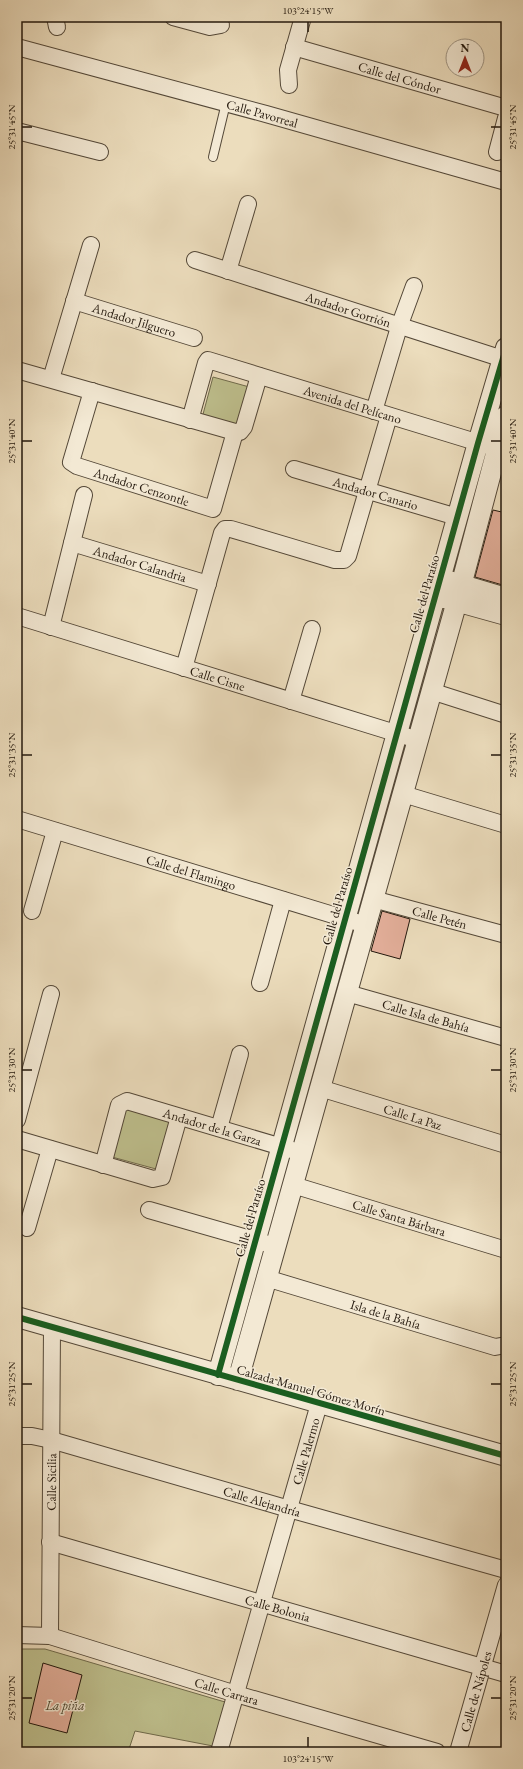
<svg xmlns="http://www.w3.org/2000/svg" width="523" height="1769" viewBox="0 0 523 1769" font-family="'EB Garamond',serif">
<rect width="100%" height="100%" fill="#ecddbd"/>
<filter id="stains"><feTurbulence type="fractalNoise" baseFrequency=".005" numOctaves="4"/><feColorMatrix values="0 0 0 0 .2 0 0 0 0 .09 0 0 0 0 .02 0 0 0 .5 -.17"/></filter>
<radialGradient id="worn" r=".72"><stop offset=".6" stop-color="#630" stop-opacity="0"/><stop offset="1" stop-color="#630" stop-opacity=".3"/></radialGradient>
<path fill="#bebf8d" stroke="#706b4c" d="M 213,377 L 253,388 L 242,429 L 202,418 Z
M 128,1100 L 172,1113 L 156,1169 L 112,1157 Z
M 17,1649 L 45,1649 L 225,1702 L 213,1746 L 135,1731 L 128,1752 L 17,1752 Z"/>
<path fill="#e1ad98" stroke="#22170c" d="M 493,510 L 506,513 L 506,586 L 475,577 Z
M 382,911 L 410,919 L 400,959 L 371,951 Z
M 43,1663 L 82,1675 L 67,1733 L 29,1723 Z"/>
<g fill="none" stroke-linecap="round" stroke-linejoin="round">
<g stroke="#544838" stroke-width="10">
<path id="service" d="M 213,157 L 226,103"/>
</g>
<g stroke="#544838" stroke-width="18">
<g id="minor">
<path d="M 55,17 L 57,27"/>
<path d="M 173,17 L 210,27 L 221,25"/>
<path id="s1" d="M 17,47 L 266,114 L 506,182"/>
<path id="s2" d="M 294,47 L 506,108"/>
<path d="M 289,85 L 288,70 L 303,17"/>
<path d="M 17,131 L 100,152"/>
<path d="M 497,152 L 506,118"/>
<path id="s3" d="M 195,260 L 503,359"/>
<path d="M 228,271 L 248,204"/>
<path id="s4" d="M 74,301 L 194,338"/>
<path d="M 17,370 L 235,432 L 240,432 L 244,427 L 259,376"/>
<path d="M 51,379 L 91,245"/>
<path id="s5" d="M 92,391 L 71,462 L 77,466 L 213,509 L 235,432"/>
<path d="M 374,411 L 399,327 L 414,286"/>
<path id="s6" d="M 190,420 L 206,363 L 208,360 L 489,446"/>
<path id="s7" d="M 294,469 L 457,517"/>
<path id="s8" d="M 72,543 L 208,584"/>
<path id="s9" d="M 17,616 L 418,740"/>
<path d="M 51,627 L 84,495"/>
<path d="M 184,668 L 222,533 L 225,529 L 231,529 L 335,560 L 344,560 L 348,556 L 389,416"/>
<path d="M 431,691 L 506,715"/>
<path d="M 291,701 L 312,629"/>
<path d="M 403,794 L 506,825"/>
<path id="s10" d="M 17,819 L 366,925"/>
<path id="s11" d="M 373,899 L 506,935"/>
<path d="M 32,911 L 55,831"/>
<path d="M 260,983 L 283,900"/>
<path id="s12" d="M 347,993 L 506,1038"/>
<path id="s13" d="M 320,1088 L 506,1145"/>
<path d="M 17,1120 L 51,994"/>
<path d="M 219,1128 L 240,1054"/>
<path d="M 17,1139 L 153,1179 L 162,1177 L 179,1117"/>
<path id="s14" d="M 103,1165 L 119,1105 L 127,1101 L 302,1153"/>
<path id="s15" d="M 293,1185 L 506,1250"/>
<path d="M 149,1210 L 275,1246"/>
<path d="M 27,1228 L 50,1149"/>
<path id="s16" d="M 266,1278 L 495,1347 L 506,1345"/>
<path id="s17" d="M 17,1436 L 32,1436 L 51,1440 L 289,1509 L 506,1570"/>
<path id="s18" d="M 50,1542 L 506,1674"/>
<path id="s19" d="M 17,1635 L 50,1636 L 236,1694 L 437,1752"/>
<path id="s20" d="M 50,1636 L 52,1327"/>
<path id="s21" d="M 219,1752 L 319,1404"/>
<path id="s22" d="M 458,1752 L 506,1585"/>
</g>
</g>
<g stroke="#544838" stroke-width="22">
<path id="tertiary" d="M 449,581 L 506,598
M 445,598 L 506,615
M 17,1317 L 506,1456
M 218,1375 L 478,443 L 506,348
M 238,1380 L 457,601 L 506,416"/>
</g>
<use href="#service" stroke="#f3e9d4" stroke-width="8"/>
<use href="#minor" stroke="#f3e9d4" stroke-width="16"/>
<use href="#tertiary" stroke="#f3e9d4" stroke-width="20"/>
<g stroke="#f3e9d4" stroke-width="8">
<path id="cycleway" d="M 17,1317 L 506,1456
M 218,1375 L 478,443 L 506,348"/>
</g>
<use href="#cycleway" stroke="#1b5e20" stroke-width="6"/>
</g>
<path fill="none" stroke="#22170c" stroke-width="1.5" d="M 308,22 L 308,32M 22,127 L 32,127M 491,127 L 501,127M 22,441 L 32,441M 491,441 L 501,441M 22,755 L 32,755M 491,755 L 501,755M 22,1070 L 32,1070M 491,1070 L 501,1070M 22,1384 L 32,1384M 491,1384 L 501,1384M 22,1698 L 32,1698M 491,1698 L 501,1698M 308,1737 L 308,1747"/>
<g text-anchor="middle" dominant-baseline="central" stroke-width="3" stroke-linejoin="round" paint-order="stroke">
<g font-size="13" fill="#22170c" stroke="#f3e9d4">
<text stroke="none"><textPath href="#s2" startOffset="110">Calle del Cóndor</textPath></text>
<text stroke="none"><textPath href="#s1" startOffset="254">Calle Pavorreal</textPath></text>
<text stroke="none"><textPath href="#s3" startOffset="161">Andador Gorrión</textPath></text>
<text stroke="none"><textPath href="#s4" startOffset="63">Andador Jilguero</textPath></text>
<text stroke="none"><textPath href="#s6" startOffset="214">Avenida del Pelícano</textPath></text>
<text stroke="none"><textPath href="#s5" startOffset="149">Andador Cenzontle</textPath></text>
<text stroke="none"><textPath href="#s7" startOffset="85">Andador Canario</textPath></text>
<text stroke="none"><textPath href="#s8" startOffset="71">Andador Calandria</textPath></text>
<text transform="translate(424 594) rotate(-74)">Calle del Paraíso</text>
<text stroke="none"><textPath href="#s9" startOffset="210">Calle Cisne</textPath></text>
<text stroke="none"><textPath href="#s10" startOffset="182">Calle del Flamingo</textPath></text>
<text transform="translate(337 906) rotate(-74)">Calle del Paraíso</text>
<text stroke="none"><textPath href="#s11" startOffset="69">Calle Petén</textPath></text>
<text stroke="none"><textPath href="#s12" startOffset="82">Calle Isla de Bahía</textPath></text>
<text stroke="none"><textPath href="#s13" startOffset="97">Calle La Paz</textPath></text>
<text stroke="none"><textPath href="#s14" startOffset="160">Andador de la Garza</textPath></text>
<text stroke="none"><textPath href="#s15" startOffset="111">Calle Santa Bárbara</textPath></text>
<text transform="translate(250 1218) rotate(-74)">Calle del Paraíso</text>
<text stroke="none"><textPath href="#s16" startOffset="125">Isla de la Bahía</textPath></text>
<text transform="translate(311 1390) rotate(16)">Calzada Manuel Gómez Morín</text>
<text stroke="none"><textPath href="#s21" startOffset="313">Calle Palermo</textPath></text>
<text stroke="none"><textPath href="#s20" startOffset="154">Calle Sicilia</textPath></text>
<text stroke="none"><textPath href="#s17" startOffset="254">Calle Alejandría</textPath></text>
<text stroke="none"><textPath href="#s18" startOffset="237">Calle Bolonia</textPath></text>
<text stroke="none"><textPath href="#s19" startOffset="218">Calle Carrara</textPath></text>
<text stroke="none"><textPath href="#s22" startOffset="63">Calle de Nápoles</textPath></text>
</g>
<g font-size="13" font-style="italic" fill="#514933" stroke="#f3e9d4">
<text x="65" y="1705">La piña</text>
</g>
</g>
<rect width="523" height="1769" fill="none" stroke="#ecddbd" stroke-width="44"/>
<g transform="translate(465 58)"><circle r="19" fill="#f3e9d4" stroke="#9f9584"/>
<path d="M0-3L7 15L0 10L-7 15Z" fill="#8f2418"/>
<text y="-6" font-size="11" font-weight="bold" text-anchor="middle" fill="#22170c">N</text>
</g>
<rect x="22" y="22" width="479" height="1725" fill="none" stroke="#22170c" stroke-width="1.5"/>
<g font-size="10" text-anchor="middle" fill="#22170c">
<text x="308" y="14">103°24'15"W</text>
<text transform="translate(11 127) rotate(-90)" y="4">25°31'45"N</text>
<text transform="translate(512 127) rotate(-90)" y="4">25°31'45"N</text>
<text transform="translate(11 441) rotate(-90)" y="4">25°31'40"N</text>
<text transform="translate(512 441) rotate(-90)" y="4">25°31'40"N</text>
<text transform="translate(11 755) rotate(-90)" y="4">25°31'35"N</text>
<text transform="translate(512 755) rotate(-90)" y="4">25°31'35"N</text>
<text transform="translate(11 1070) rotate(-90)" y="4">25°31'30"N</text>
<text transform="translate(512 1070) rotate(-90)" y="4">25°31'30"N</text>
<text transform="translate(11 1384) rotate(-90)" y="4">25°31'25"N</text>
<text transform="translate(512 1384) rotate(-90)" y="4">25°31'25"N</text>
<text transform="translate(11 1698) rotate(-90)" y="4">25°31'20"N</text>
<text transform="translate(512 1698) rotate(-90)" y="4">25°31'20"N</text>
<text x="308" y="1762">103°24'15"W</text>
</g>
<rect width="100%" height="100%" filter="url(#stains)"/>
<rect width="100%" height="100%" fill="url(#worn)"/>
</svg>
